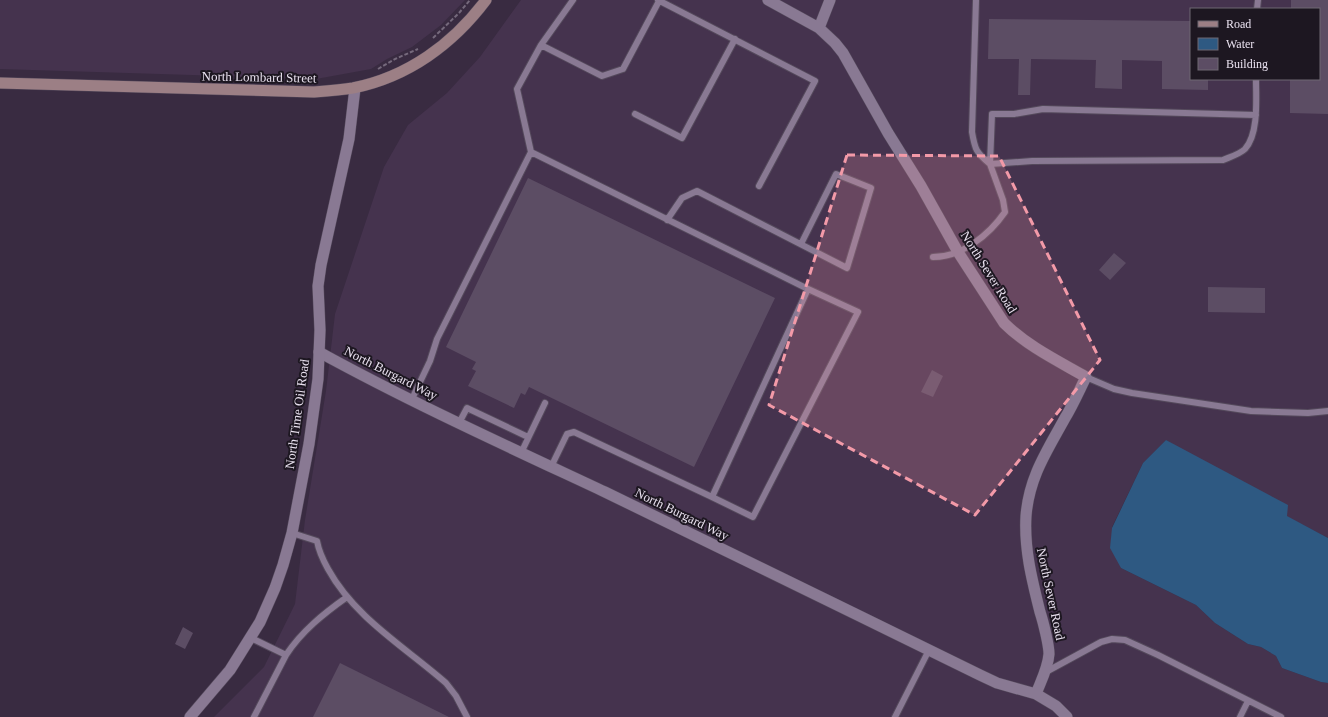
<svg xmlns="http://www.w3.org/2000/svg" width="1328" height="717" viewBox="0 0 1328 717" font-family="'Times New Roman',serif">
<rect width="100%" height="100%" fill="#392b41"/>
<path fill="#45334e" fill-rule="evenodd" d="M 0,0 L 465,0 L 441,25 L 412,47 L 387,59 L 371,69 L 316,79 L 0,69 Z
M 521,0 L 1328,0 L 1328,538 L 1286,516 L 1166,440 L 1143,463 L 1112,527 L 1121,568 L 1196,605 L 1215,623 L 1248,644 L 1261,647 L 1276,656 L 1282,668 L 1321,682 L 1328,683 L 1328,717 L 214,717 L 264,667 L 295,604 L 305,520 L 326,391 L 335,314 L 384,167 L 408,125 L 447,93 L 480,57 ZM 1191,9 L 1319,9 L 1319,79 L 1191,79 Z"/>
<path fill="#2e5982" d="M 1166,440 L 1288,505 L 1287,516 L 1328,538 L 1328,683 L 1321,682 L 1282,668 L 1276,656 L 1261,647 L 1248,644 L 1215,623 L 1196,605 L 1121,568 L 1110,548 L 1112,528 L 1143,463 Z"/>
<path fill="#5c4d64" d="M 1291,0 L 1328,0 L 1328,114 L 1290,113 L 1290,79 L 1319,79 L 1319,9 L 1291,9 Z
M 989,19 L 1191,21 L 1191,79 L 1208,79 L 1208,90 L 1162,89 L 1162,61 L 1122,60 L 1122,89 L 1095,88 L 1096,60 L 1031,59 L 1030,95 L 1018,95 L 1019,59 L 988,59 Z
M 528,178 L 775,298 L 694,467 L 529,387 L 525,395 L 521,393 L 514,408 L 468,386 L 476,371 L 472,369 L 476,362 L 446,347 Z
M 1114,253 L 1126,263 L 1110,280 L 1099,270 Z
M 1208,287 L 1265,288 L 1265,313 L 1208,312 Z
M 932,370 L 943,376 L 933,397 L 921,392 Z
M 183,627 L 193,633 L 185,649 L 175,644 Z
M 340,663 L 449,717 L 313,717 Z"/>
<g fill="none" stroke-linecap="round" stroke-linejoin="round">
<g stroke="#54495b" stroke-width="8">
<path id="service" d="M 658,0 L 815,81 L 759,186
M 976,0 L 972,132 C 975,150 976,152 990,164 L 1032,161 L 1223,160 C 1230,157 1240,154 1245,149 C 1259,134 1256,98 1256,79
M 1257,9 L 1258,0
M 541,45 L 602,76 L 623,69 L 659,1
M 635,114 L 682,138 L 735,39
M 531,152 L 808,289 L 712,497 L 574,432 L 567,434 L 551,467
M 667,220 L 682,198 L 697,191 L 847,268 L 871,188 L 836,174 L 801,244
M 933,257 C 962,257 989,235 1005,212 L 1003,200 L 990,164 L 992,114 L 1014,114 L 1043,109 L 1256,115
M 1086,377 L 1114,389 L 1132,393 L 1251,411 L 1308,413 L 1328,411
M 411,401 L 430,361 L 437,339 L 531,152 L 517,89 L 541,45 L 573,0
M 459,423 L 467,408 L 528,437
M 521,453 L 545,403
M 712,497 L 753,517 L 858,312 L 808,289
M 292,533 L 317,541 C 319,552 323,560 328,569 C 355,618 405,647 446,683 L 456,696 L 467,717
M 251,638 L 286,655
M 1044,673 L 1101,642 L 1112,639 L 1125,640 L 1158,655 L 1281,717
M 254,717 L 286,655 C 302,631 323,614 347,597
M 895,717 L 929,650
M 1240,717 L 1248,701"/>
</g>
<g stroke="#54495b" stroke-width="12">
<path id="minor" d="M 768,0 L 819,28 L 835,43 L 843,53 L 888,133 L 921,186 L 958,252 L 1004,323 C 1027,346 1058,361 1086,377 C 1079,391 1073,405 1065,418 C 1047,451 1029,477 1026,516 C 1024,549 1032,580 1040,612 C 1043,621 1049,645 1049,654 C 1048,668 1041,681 1036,694 L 1056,706 L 1067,717
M 819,28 L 830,0
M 319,352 C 412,403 509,447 605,492 C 730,552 855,614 980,675 L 997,683 L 1036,694"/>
</g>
<g stroke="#54495b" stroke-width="12">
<path id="tertiary" d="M 190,717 L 230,670 L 260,622 L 275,588 L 283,565 L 292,533 L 309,444 L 318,379 L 320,330 L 318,286 L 321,265 L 349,139 L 355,88"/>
</g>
<g stroke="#54495b" stroke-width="12">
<path id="secondary" d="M 0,83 L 314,92 C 327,91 340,90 353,88 C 408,77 453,44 486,0"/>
</g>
<path stroke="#75697c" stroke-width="2" stroke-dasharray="4 2" stroke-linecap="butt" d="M 433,38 L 459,13 L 470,0
M 378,69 L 395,59 L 418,49"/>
<use href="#service" stroke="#897993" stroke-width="6"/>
<use href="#minor" stroke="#897993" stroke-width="11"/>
<use href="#tertiary" stroke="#897993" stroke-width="11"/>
<use href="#secondary" stroke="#9c7f85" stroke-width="11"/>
</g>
<path fill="#f39aa8" fill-opacity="0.2" stroke="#f39aa8" stroke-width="3" stroke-dasharray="8 5" stroke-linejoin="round" d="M 847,155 L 999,156 L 1100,360 L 975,515 L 769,405 Z"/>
<g text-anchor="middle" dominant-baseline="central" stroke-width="4" stroke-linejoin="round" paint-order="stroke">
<g font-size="13" fill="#e9e1ef" stroke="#1d1721">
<text transform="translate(259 77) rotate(1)">North Lombard Street</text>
<text transform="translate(989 272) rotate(58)">North Sever Road</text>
<text transform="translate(391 373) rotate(27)">North Burgard Way</text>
<text transform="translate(297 414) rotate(-82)">North Time Oil Road</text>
<text transform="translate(682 514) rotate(26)">North Burgard Way</text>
<text transform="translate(1051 594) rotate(78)">North Sever Road</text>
</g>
</g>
<rect x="1190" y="8" width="130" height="72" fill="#1d1721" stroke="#6f6873"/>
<rect x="1198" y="21" width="20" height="6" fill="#9c7f85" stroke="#6f6873"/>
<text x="1226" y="28" font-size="12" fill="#e9e1ef">Road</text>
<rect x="1198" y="38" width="20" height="12" fill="#2e5982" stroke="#6f6873"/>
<text x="1226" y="48" font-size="12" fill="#e9e1ef">Water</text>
<rect x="1198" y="58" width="20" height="12" fill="#5c4d64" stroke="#6f6873"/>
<text x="1226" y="68" font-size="12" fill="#e9e1ef">Building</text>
</svg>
